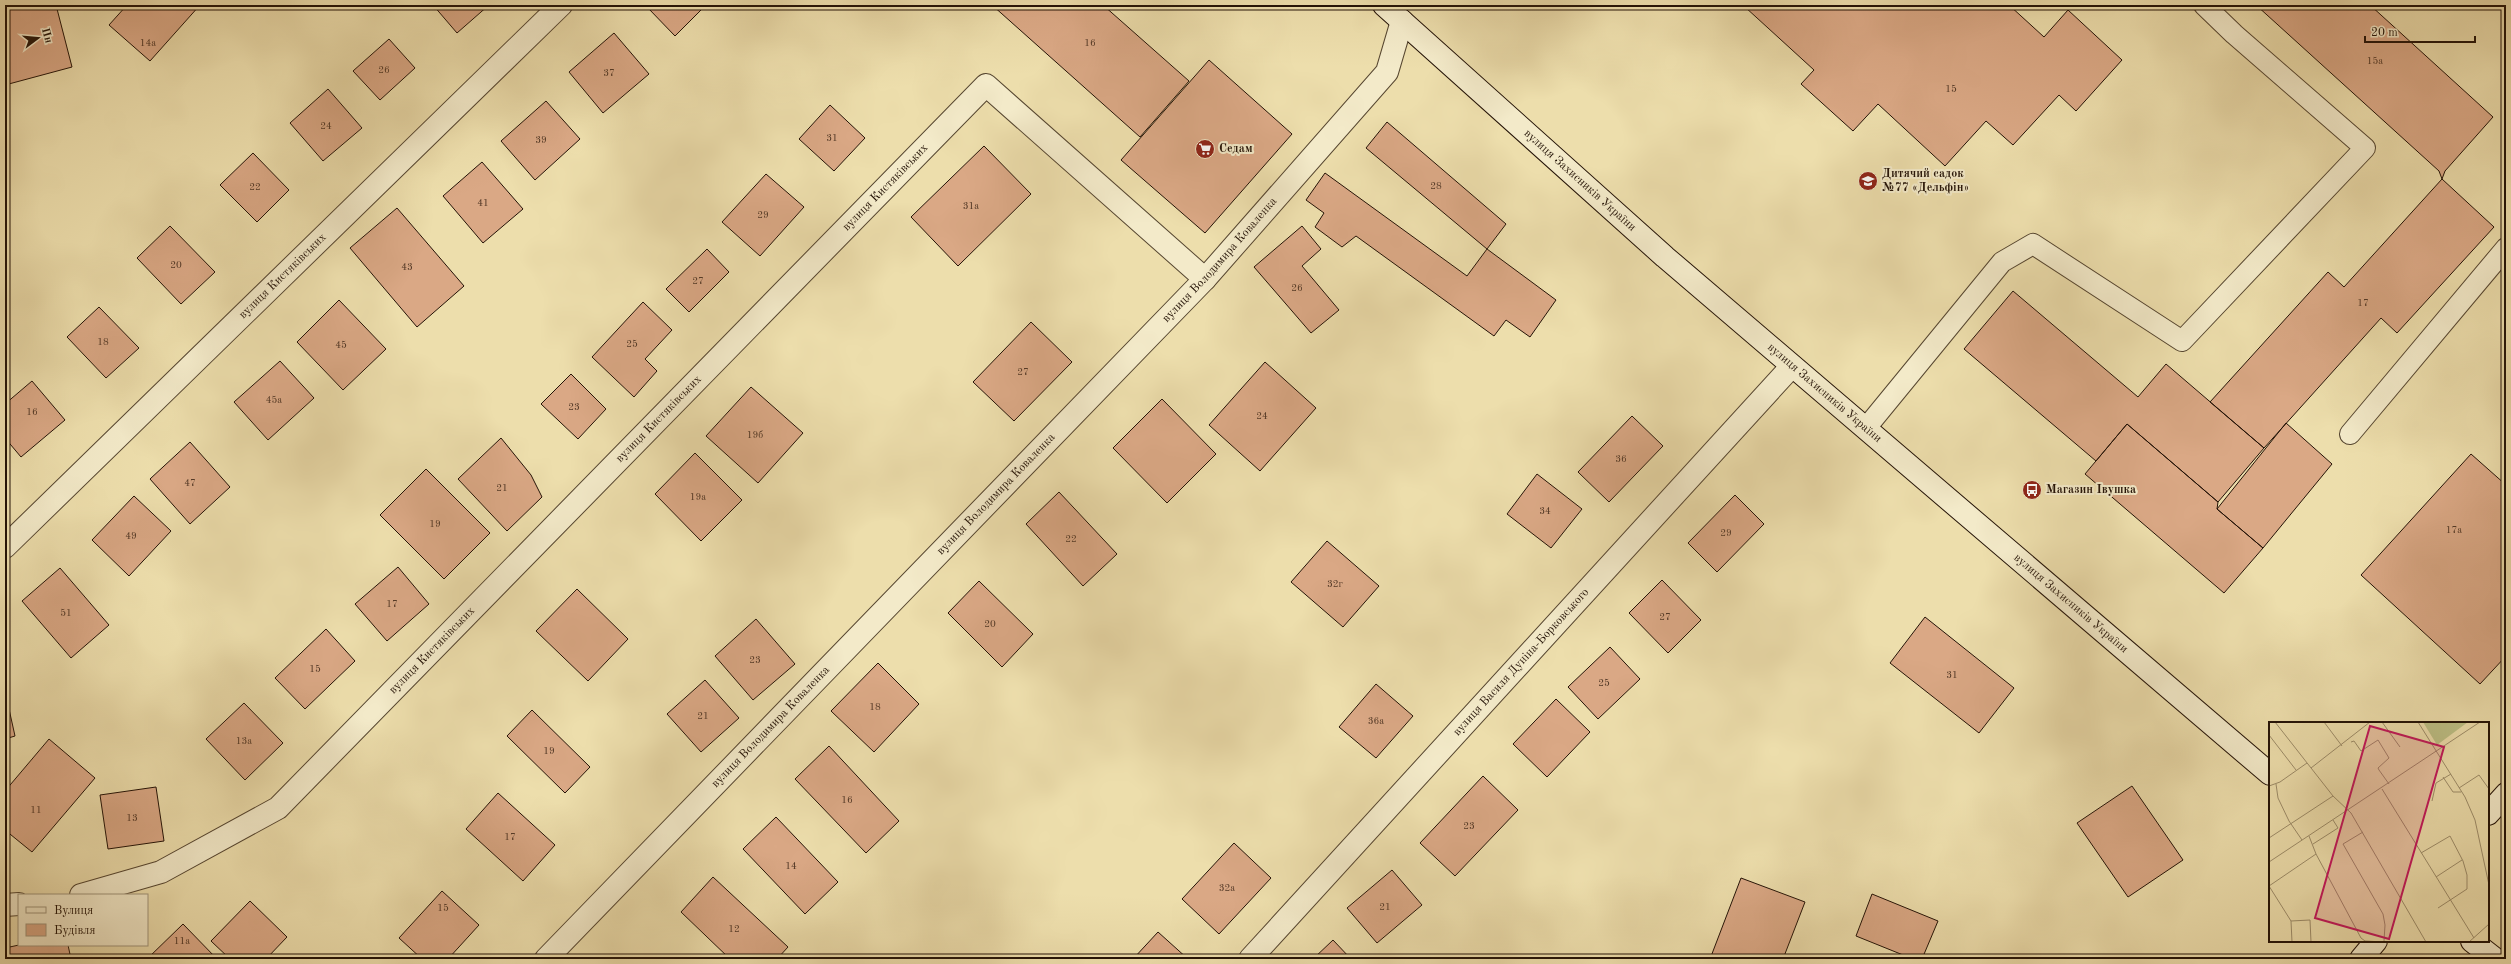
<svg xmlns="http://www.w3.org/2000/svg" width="2511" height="964" viewBox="0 0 2511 964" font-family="'Old Standard TT',serif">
<rect width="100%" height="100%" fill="#eddeac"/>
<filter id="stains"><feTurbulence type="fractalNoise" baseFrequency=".005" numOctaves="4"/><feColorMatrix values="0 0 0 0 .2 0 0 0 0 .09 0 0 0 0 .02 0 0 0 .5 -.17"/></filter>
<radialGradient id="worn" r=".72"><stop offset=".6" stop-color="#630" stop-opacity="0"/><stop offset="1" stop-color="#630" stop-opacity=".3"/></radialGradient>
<path fill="#daa885" stroke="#241307" d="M 5,5 L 56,5 L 72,67 L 5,85 Z
M 127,5 L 200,5 L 150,61 L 109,25 Z
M 433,5 L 489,5 L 457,33 Z
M 651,5 L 706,5 L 675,36 L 648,8 Z
M 992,5 L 1103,5 L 1189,81 L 1140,137 Z
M 1746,5 L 2009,5 L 2044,37 L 2068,10 L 2122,60 L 2076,111 L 2059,95 L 2013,145 L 1986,121 L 1945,166 L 1878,104 L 1853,131 L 1801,84 L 1814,70 L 1745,7 Z
M 2256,5 L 2370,5 L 2493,117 L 2445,171 L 2442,179 L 2439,171 Z
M 614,33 L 649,74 L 603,113 L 569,72 Z
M 389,39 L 415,68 L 380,100 L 353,71 Z
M 1209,60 L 1292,134 L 1205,233 L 1121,160 Z
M 328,89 L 362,128 L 323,161 L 290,123 Z
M 546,101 L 580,139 L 535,180 L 501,141 Z
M 830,105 L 865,138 L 834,171 L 799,139 Z
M 1387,122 L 1506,224 L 1487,249 L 1366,148 Z
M 984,146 L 1031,194 L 958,266 L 911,217 Z
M 253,153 L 289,190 L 257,222 L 220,185 Z
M 482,162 L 523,209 L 483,243 L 443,196 Z
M 1325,173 L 1467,276 L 1487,249 L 1556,300 L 1530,337 L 1506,320 L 1494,336 L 1356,236 L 1342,247 L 1315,227 L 1324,213 L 1306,200 Z
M 766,174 L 804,207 L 760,256 L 722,222 Z
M 2442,179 L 2494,227 L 2397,333 L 2381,318 L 2264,448 L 2210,402 L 2328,272 L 2344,287 Z
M 397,208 L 464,286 L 417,327 L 350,248 Z
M 170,226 L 215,272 L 181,304 L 137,258 Z
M 1302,226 L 1321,249 L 1302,266 L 1339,310 L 1311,333 L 1254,267 Z
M 707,249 L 729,272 L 689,312 L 666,289 Z
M 2013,291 L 2138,397 L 2166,364 L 2264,448 L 2218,502 L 2127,424 L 2096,461 L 1964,349 Z
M 339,300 L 386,349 L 343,390 L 297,342 Z
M 643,302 L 672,330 L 645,359 L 657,371 L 634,397 L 592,357 Z
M 99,307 L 139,348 L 106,378 L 67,337 Z
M 1031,322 L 1072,362 L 1014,421 L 973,382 Z
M 280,361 L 314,398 L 268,440 L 234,402 Z
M 1265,362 L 1316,408 L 1260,471 L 1209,425 Z
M 571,374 L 606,409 L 578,439 L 541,404 Z
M 32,381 L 65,420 L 21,457 L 5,438 L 5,404 Z
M 751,387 L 803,433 L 758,483 L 706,436 Z
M 1162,399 L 1216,454 L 1167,503 L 1113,448 Z
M 1632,416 L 1663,446 L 1609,502 L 1578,472 Z
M 2286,423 L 2332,464 L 2263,548 L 2217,509 Z
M 2127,424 L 2218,502 L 2217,509 L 2263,548 L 2224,593 L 2085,474 Z
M 501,438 L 531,475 L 542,497 L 507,531 L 458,479 Z
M 190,442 L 230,487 L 190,524 L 150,479 Z
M 695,453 L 742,500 L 701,541 L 655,494 Z
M 2471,454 L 2506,485 L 2506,656 L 2480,684 L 2361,575 Z
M 426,469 L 490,533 L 444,579 L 380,515 Z
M 1537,474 L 1582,509 L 1551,548 L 1507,514 Z
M 1059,492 L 1117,554 L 1083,586 L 1026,524 Z
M 1735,495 L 1764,524 L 1717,572 L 1688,543 Z
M 134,496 L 171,531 L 129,576 L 92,540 Z
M 1327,541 L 1379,586 L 1343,627 L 1291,582 Z
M 398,567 L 429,604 L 387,641 L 355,604 Z
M 60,568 L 109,625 L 71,658 L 22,601 Z
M 1662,580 L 1701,620 L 1668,653 L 1629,613 Z
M 979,581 L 1033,634 L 1002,667 L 948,613 Z
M 577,589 L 628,639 L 588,681 L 536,631 Z
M 1925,617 L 2014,688 L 1979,733 L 1890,663 Z
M 756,619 L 795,664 L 753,700 L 715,656 Z
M 326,629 L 355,661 L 305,709 L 275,678 Z
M 1610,647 L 1640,679 L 1598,719 L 1568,687 Z
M 878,663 L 919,704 L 874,752 L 831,711 Z
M 705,680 L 739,718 L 701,752 L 667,714 Z
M 1376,684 L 1413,716 L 1376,758 L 1339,727 Z
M 5,691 L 15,736 L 5,739 Z
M 1556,699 L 1590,732 L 1547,777 L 1513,744 Z
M 244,703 L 283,743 L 245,780 L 206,739 Z
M 532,710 L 590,767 L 565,793 L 507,736 Z
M 49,739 L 95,778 L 32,852 L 5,830 L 5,791 Z
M 829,746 L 899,821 L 866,853 L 795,779 Z
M 1483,776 L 1518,810 L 1455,876 L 1420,843 Z
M 2132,786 L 2183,860 L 2128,897 L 2077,823 Z
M 156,787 L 164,841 L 108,849 L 100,795 Z
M 498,793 L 555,845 L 523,881 L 466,829 Z
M 776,817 L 838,882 L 805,914 L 743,849 Z
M 1234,843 L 1271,878 L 1219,934 L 1182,899 Z
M 1392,870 L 1422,905 L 1377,943 L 1347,908 Z
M 713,877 L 788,947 L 777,959 L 730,959 L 681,912 Z
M 1741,878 L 1805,902 L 1783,959 L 1710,959 Z
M 442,891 L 479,925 L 448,959 L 422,959 L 399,938 Z
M 1872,894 L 1938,921 L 1922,959 L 1913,959 L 1856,936 Z
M 250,901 L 287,937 L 266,959 L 230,959 L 211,941 Z
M 183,924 L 217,959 L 147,959 Z
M 1158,932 L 1188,959 L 1133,959 Z
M 1333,940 L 1351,959 L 1313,959 Z
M 19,945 L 68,945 L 71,959 L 5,959 L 5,948 Z"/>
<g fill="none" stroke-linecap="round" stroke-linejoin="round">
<g stroke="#564630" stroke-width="22">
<path id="lane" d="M 1866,428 L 2002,262 L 2033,244 L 2182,341 L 2365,148 L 2234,34 L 2204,5
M 2350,434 L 2506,248"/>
</g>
<g stroke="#564630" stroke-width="24">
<g id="street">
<path id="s1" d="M 5,547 L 561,5"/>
<path id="s2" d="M 81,895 L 161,872 L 278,808 L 986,85 L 1205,279"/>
<path d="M 5,905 L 19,904"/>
<path id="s3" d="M 546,959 L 1205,279 L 1387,72 L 1402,21"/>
<path id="s4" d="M 1250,959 L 1792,366"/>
</g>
</g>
<g stroke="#241307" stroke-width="24">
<g id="secondary">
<path id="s5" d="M 1384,5 L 1665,257 L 2270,774"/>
<path d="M 2488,814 L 2506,794"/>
<path d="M 2472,941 L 2495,959"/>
<path d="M 2361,959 L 2376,941"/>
</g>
</g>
<use href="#lane" stroke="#f3eac9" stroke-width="20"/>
<use href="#street" stroke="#f3eac9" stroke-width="22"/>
<use href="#secondary" stroke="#f3eac9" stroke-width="22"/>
</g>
<defs>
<g id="supermarket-disc" transform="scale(1)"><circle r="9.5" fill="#8f2418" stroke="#f3eac9"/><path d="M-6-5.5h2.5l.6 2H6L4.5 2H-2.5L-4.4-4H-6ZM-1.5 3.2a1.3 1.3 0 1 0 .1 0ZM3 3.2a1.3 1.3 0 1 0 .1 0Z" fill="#fff"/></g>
<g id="school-disc" transform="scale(1)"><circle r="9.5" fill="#8f2418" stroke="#f3eac9"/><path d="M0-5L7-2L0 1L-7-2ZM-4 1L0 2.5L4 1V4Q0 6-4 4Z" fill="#fff"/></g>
<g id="bus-disc" transform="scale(1)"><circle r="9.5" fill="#8f2418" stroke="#f3eac9"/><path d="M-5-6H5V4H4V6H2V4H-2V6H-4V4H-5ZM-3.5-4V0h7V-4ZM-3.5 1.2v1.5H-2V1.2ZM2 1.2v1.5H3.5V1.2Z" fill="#fff"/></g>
</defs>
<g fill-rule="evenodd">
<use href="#supermarket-disc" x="1205" y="149"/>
<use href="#school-disc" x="1868" y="181"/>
<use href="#bus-disc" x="2032" y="490"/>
</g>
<g text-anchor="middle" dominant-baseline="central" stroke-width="4" stroke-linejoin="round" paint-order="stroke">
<g font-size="10" fill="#523826">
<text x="148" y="43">14а</text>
<text x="1090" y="43">16</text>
<text x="2375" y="61">15а</text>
<text x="384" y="70">26</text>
<text x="609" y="73">37</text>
<text x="1951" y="89">15</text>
<text x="326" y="126">24</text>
<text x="832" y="138">31</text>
<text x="541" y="140">39</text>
<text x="1436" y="186">28</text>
<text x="255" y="187">22</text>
<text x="483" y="203">41</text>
<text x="971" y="206">31а</text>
<text x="763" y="215">29</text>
<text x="176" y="265">20</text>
<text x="407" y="267">43</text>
<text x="698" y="281">27</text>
<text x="1297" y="288">26</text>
<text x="2363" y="303">17</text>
<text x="103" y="342">18</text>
<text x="632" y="344">25</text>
<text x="341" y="345">45</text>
<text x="1023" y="372">27</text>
<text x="274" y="400">45а</text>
<text x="574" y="407">23</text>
<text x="32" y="412">16</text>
<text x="1262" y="416">24</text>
<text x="755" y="435">19б</text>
<text x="1621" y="459">36</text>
<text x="190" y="483">47</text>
<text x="502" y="488">21</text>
<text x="698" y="497">19а</text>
<text x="1545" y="511">34</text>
<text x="435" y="524">19</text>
<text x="2454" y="530">17а</text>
<text x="1726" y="533">29</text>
<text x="131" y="536">49</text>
<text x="1071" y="539">22</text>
<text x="1335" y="584">32г</text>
<text x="392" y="604">17</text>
<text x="66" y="613">51</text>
<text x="1665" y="617">27</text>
<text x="990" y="624">20</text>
<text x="755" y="660">23</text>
<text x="315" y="669">15</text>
<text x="1952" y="675">31</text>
<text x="1604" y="683">25</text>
<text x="875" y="707">18</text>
<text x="703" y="716">21</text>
<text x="1376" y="721">36а</text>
<text x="244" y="741">13а</text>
<text x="549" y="751">19</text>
<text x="847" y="800">16</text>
<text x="36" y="810">11</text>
<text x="132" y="818">13</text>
<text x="1469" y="826">23</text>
<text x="510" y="837">17</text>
<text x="791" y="866">14</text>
<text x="1227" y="888">32а</text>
<text x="1385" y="907">21</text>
<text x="443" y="908">15</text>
<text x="734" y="929">12</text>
<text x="182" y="941">11а</text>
</g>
<g font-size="12" font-weight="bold" fill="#241307" stroke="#f3eac9" text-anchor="start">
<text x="1219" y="149">Седам</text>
<text x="1882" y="174">Дитячий садок<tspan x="1882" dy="14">№77 «Дельфін»</tspan></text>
<text x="2046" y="490">Магазин Івушка</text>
</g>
<g font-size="12" fill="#241307" stroke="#f3eac9">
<text stroke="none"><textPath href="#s5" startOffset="263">вулиця Захисників України</textPath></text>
<text stroke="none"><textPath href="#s2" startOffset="1085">вулиця Кистяківських</textPath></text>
<text stroke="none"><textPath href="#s3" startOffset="971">вулиця Володимира Коваленка</textPath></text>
<text stroke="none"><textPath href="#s1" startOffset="388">вулиця Кистяківських</textPath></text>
<text stroke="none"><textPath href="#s5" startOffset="587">вулиця Захисників України</textPath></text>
<text stroke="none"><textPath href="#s2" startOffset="761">вулиця Кистяківських</textPath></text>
<text stroke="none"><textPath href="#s3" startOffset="647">вулиця Володимира Коваленка</textPath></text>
<text stroke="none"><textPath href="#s5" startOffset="911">вулиця Захисників України</textPath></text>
<text stroke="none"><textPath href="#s2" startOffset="437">вулиця Кистяківських</textPath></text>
<text stroke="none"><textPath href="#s4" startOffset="402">вулиця Василя Дуніна-Борковського</textPath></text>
<text stroke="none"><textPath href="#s3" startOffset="323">вулиця Володимира Коваленка</textPath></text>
</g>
</g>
<g transform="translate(2269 722)">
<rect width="220" height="220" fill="#eddeac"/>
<path d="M 154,0 L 199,0 L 168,23 Z" fill="#bdc086"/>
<path fill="none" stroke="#9d8d6a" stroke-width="1" d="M 6,0 L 64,74 L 82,91 L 157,220M 55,0 L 73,24M 113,0 L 131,25M 149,0 L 196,75 L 206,98 L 220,163M 0,13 L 27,48M 82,20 L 85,19 L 92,29 L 109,18 L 120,36 L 109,46 L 110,48 L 120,62M 42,46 L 101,0M 174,55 L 184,70 L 192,70M 7,62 L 9,76 L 20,99 L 33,118M 0,64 L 11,60 L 38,41M 190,66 L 210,53 L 220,67M 113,67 L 205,216M 163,79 L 167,61 L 182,52M 94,110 L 74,122 L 114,192 L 116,203 L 115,219M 40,114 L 47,132 L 92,216 L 96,219 L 115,220M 0,116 L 64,74M 44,122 L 69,106 L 64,98M 152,131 L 181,114 L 194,139 L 198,153 L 198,167 L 169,186M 0,140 L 211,0M 167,155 L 193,138M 0,164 L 22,199 L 23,220M 0,164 L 47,132M 22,199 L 41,198 L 42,220M 200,220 L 220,202"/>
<path fill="#c2185b" fill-opacity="0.15" stroke="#c2185b" stroke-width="2" d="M 101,4 L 175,25 L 120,217 L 46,196 Z"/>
<rect width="220" height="220" fill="none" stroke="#241307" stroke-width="2"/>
</g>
<rect width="2511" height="964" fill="none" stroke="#eddeac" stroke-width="20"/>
<rect x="6" y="6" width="2499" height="952" fill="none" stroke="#241307" stroke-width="2"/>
<rect x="10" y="10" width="2491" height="944" fill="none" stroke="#241307"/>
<rect x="18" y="894" width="130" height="52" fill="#f3eac9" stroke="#a0947b"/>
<rect x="26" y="907" width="20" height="6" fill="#f3eac9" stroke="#a0947b"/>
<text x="54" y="914" font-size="12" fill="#241307">Вулиця</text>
<rect x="26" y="924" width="20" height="12" fill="#daa885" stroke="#a0947b"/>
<text x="54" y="934" font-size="12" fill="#241307">Будівля</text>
<g transform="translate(38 38) rotate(74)" stroke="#f3eac9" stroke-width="3" paint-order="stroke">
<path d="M0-3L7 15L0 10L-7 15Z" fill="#241307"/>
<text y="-6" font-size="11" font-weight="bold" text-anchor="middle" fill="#241307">Пн</text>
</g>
<path d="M2365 36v6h110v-6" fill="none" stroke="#241307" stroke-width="2"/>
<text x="2371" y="36" font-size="12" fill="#241307" stroke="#f3eac9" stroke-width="3" paint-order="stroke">20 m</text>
<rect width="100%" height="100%" filter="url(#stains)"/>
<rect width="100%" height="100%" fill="url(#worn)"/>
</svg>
